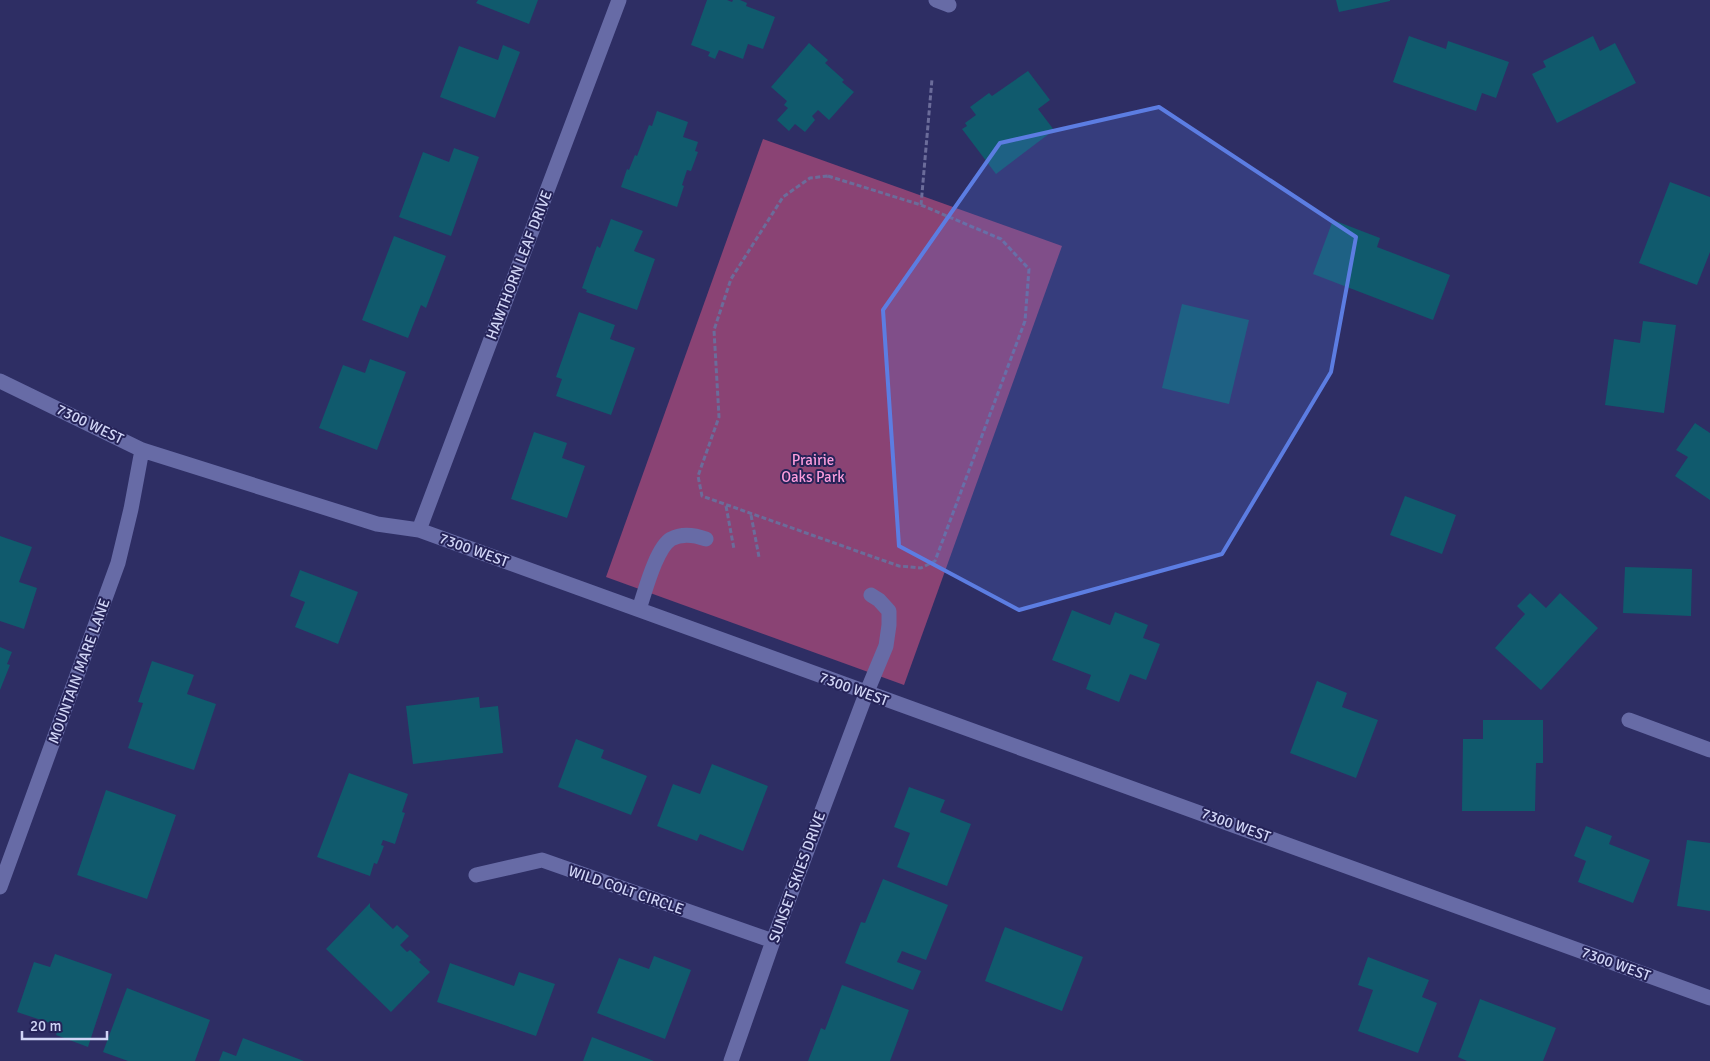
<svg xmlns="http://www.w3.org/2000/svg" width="1710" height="1061" viewBox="0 0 1710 1061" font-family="Signika,sans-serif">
<rect width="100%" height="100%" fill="#2e2e64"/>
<path fill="#8a4374" d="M 763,139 L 1062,246 L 904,685 L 606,577 Z"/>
<path fill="#105a6d" d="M 478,0 L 538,0 L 529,24 L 476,3 Z
M 707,0 L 727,0 L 732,2 L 733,0 L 740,0 L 747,3 L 746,6 L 775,17 L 763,49 L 748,44 L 743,59 L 719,50 L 715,59 L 708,56 L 710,52 L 691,45 Z
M 1336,0 L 1390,0 L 1390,1 L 1339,12 Z
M 1409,36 L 1446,49 L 1448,41 L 1509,62 L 1496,98 L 1482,93 L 1476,111 L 1393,82 Z
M 1593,36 L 1600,51 L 1615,43 L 1636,83 L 1557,123 L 1532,74 L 1546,67 L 1543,61 Z
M 809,43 L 828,60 L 825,63 L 844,80 L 842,82 L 854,92 L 829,120 L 818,110 L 812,116 L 815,120 L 805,132 L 795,124 L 789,131 L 777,120 L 788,108 L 784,105 L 787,101 L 771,87 Z
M 503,45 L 520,52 L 495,118 L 440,97 L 459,46 L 498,60 Z
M 1028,71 L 1050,100 L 1038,109 L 1054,130 L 996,174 L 962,129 L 967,126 L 965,123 L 976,115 L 970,107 L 989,93 L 992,96 Z
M 657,111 L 688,122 L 683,137 L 698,142 L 695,151 L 698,152 L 691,171 L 687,170 L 682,185 L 684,186 L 677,207 L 621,187 L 627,169 L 629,170 L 635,155 L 637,156 L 649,125 L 652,126 Z
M 454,148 L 479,157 L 451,236 L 399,217 L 423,152 L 449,162 Z
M 1670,182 L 1710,197 L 1710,252 L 1697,285 L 1639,263 Z
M 611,219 L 643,231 L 634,251 L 655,259 L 637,310 L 586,292 L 587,290 L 582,288 L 597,246 L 600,248 Z
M 1333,220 L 1380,238 L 1377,247 L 1450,275 L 1433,320 L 1313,274 Z
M 394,236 L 446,256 L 426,308 L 421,305 L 408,338 L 362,320 Z
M 1182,304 L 1249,320 L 1229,404 L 1162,388 Z
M 579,312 L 615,325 L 610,339 L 635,348 L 611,415 L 556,396 L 562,379 L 556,377 Z
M 1643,321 L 1676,325 L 1664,413 L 1605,405 L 1614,339 L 1640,343 Z
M 370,359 L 406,372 L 377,450 L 319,428 L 343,365 L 365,373 Z
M 1695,423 L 1710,433 L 1710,500 L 1675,476 L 1688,457 L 1676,450 Z
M 534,432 L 567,443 L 562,458 L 585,466 L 567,518 L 511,499 Z
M 1405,496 L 1456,515 L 1442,554 L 1390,535 Z
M 0,536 L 32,547 L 19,582 L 37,588 L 24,629 L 0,621 Z
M 1625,567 L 1692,569 L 1691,616 L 1623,613 Z
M 300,570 L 358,592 L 338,644 L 295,627 L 305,602 L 290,596 Z
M 1530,593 L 1546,608 L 1560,593 L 1598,628 L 1541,690 L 1495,648 L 1525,614 L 1517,606 Z
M 1072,610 L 1110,625 L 1115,612 L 1148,625 L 1143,638 L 1160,644 L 1146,680 L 1130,674 L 1119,702 L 1086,689 L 1091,675 L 1052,660 Z
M 0,647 L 12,652 L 7,664 L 10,665 L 0,690 Z
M 152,661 L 194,675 L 187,694 L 216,704 L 194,770 L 128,748 L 143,703 L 138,702 Z
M 1317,681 L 1347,693 L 1342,707 L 1378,720 L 1356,778 L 1290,753 Z
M 479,697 L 480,708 L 498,706 L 503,753 L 413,764 L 406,706 Z
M 1483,720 L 1543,720 L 1543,763 L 1536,763 L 1535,811 L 1462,811 L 1463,739 L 1483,739 Z
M 576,739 L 604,750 L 601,758 L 647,776 L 631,815 L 558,787 Z
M 712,764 L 768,786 L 743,851 L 700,834 L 697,841 L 657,826 L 673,784 L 700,794 Z
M 349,773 L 408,794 L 402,812 L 405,813 L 395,844 L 383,840 L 381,845 L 384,846 L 377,864 L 374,863 L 370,876 L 317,857 Z
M 909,787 L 945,800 L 940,812 L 971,824 L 947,886 L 897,867 L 910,833 L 894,827 Z
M 106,790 L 176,815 L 147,899 L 77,875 Z
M 1586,826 L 1612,836 L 1609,844 L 1650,860 L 1633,903 L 1578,882 L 1586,861 L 1574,856 Z
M 1687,840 L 1710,843 L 1710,911 L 1677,906 Z
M 883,879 L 948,905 L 926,960 L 902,951 L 897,962 L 921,971 L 913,990 L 845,963 L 861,922 L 865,923 Z
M 370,903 L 370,907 L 393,929 L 397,925 L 409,936 L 400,945 L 407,952 L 410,950 L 421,960 L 419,962 L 430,972 L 391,1012 L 326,949 Z
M 1005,927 L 1083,957 L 1062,1011 L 985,981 Z
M 55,954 L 112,974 L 88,1047 L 56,1035 L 59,1026 L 17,1012 L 34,962 L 50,967 Z
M 654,956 L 691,970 L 665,1039 L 597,1013 L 619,958 L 649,969 Z
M 1368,957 L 1429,980 L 1422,997 L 1437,1003 L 1418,1053 L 1358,1031 L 1373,990 L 1358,985 Z
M 450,963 L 514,986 L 519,972 L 555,984 L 536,1036 L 437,1002 Z
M 842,985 L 909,1010 L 890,1061 L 808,1061 L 821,1028 L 825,1030 Z
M 127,988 L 210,1020 L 195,1061 L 128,1061 L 103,1052 Z
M 1480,999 L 1556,1028 L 1543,1061 L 1467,1061 L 1458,1057 Z
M 592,1037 L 654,1061 L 583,1061 Z
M 243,1038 L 304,1061 L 219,1061 L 223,1051 L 236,1056 Z"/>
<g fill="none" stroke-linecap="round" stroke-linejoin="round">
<path stroke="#6b6c9a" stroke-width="3" stroke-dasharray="5 2.5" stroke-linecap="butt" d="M 828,176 L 921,205 L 1001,239 L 1029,269 L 1025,321 L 935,561 L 921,568 L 899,566 L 702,496 L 698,476 L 719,417 L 714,330 L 731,279 L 783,197 L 810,178 Z
M 921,205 L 932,79
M 726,506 L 734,549
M 751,515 L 759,557"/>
<path stroke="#676ba6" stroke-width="15" d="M 936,0 L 949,5
M 0,381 L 142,450 L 377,524 L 419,530 L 1710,998
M 419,530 L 619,0
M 639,609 C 645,592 656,548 671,539 C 682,533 695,535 706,539
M 1629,720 L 1710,750
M 476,875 L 542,860 L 773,941
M 0,887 L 118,563 L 131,509 L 142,450
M 731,1061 L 773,941 L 866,694 L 886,646 L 889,625 L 889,611 L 879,600 L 871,595"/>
</g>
<path fill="#5c7de2" fill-opacity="0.2" stroke="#5c7de2" stroke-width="4" stroke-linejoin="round" d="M 1159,107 L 1356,237 L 1331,372 L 1222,554 L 1019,610 L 899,546 L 883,310 L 1000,143 Z"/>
<g text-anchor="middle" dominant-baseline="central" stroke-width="4" stroke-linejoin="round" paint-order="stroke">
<g font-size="15" fill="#d1d5f6" stroke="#252358">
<text transform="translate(519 265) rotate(-69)">HAWTHORN LEAF DRIVE</text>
<text transform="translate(90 424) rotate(26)">7300 WEST</text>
<text transform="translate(474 550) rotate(20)">7300 WEST</text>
<text transform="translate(79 671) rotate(-70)">MOUNTAIN MARE LANE</text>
<text transform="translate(854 689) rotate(20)">7300 WEST</text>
<text transform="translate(1236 825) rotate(20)">7300 WEST</text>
<text transform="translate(797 877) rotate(-70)">SUNSET SKIES DRIVE</text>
<text transform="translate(626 890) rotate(19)">WILD COLT CIRCLE</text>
<text transform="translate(1616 964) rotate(20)">7300 WEST</text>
</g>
<g font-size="15" fill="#fb9ddc" stroke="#252358">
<text x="813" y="460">Prairie<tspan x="813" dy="17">Oaks Park</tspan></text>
</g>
</g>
<path d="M22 1031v8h85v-8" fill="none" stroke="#d1d5f6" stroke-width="2.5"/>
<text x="30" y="1031" font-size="15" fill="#d1d5f6" stroke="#252358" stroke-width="4" paint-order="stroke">20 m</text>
</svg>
